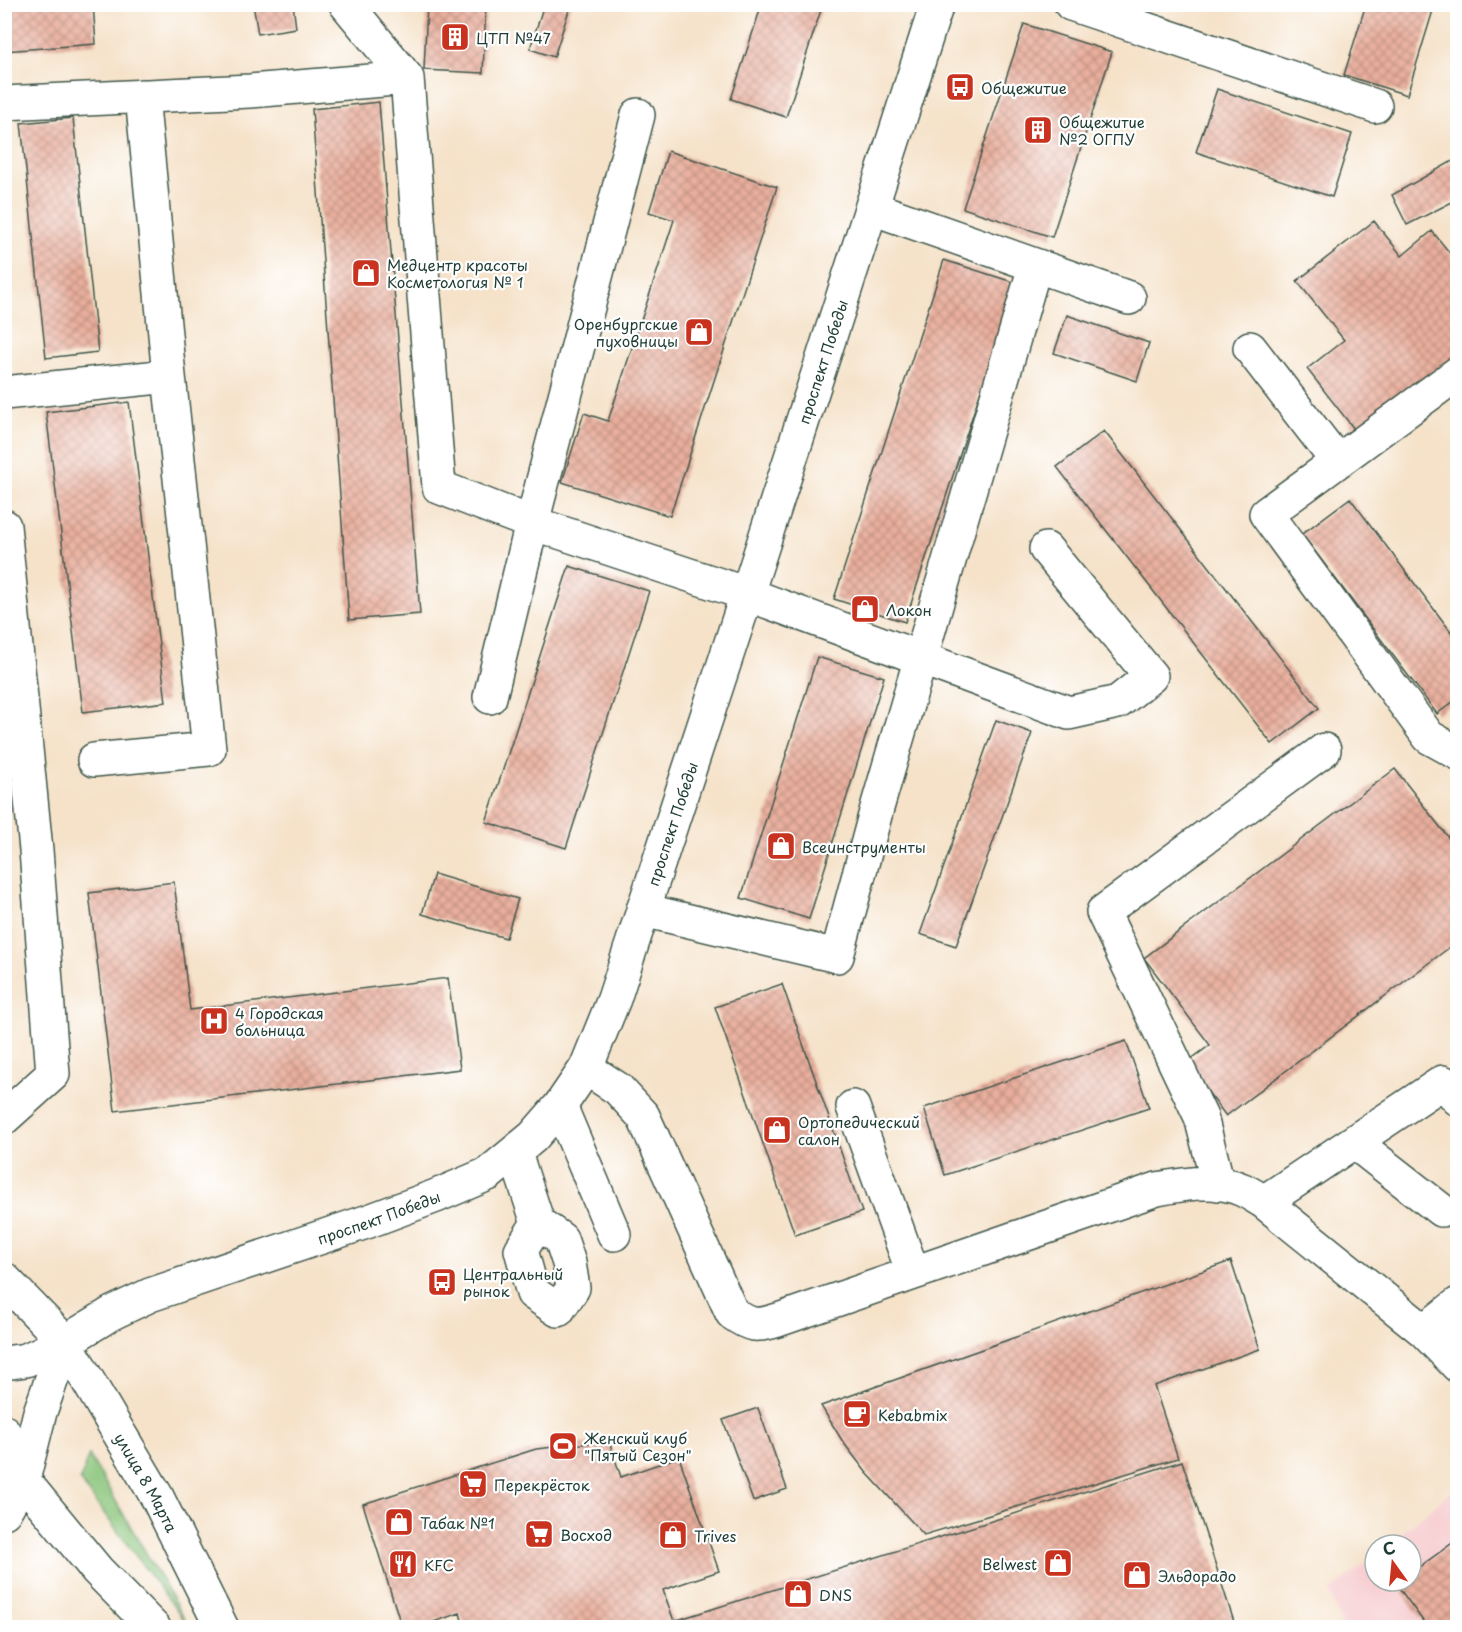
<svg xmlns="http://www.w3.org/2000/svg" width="1462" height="1632" viewBox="0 0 1462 1632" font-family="'Playpen Sans',sans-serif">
<defs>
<pattern id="building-cross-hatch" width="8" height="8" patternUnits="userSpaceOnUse" patternTransform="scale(1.5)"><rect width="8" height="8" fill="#eaaf9d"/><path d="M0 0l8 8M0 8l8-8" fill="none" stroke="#bd9081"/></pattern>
</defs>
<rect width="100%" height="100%" fill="#fff"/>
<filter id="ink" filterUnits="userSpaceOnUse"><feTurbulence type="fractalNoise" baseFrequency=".0167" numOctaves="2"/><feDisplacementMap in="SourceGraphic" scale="12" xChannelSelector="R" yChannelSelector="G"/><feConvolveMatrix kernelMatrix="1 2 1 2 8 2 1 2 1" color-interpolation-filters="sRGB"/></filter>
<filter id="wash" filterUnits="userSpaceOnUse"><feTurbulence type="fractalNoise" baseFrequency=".008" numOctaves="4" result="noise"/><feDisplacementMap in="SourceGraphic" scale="24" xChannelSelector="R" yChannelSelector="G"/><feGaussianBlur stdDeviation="1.35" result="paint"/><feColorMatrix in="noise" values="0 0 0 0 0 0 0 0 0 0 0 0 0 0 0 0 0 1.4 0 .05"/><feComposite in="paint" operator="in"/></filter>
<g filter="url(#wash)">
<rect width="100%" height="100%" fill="#f5e2c9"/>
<path fill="#f7cfd2" d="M 1457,1487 L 1457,1627 L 1342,1627 L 1330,1592 L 1375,1555 L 1375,1581 L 1411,1581 L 1411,1545 L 1387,1545 Z"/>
<path fill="#89c47a" stroke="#548057" stroke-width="1.5" d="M 89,1455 L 189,1627 L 80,1481 Z"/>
<g id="blocks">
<path fill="url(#building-cross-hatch)" d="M 4,4 L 93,4 L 96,44 L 4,51 Z
M 253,4 L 293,4 L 296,28 L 258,34 Z
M 427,4 L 486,4 L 483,73 L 424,70 Z
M 544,4 L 571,4 L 554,57 L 530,49 Z
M 762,4 L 823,4 L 786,117 L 731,99 Z
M 1366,4 L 1435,4 L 1407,95 L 1344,75 Z
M 1024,24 L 1112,52 L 1052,237 L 963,208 Z
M 1217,89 L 1352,134 L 1332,197 L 1196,152 Z
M 379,102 L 420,614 L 349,620 L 312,109 Z
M 73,118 L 98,352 L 46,358 L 21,123 Z
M 668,151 L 777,187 L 670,516 L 562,482 L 584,413 L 608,421 L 674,220 L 649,212 Z
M 1458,158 L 1458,199 L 1407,225 L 1392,195 Z
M 1374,221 L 1402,256 L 1432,231 L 1458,263 L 1458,356 L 1358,434 L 1307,369 L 1344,340 L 1297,281 Z
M 944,260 L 1016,283 L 905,622 L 834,599 Z
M 1067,315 L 1149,343 L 1137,381 L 1054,353 Z
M 129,402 L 166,702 L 83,712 L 46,412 Z
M 1104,431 L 1319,708 L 1272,744 L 1057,467 Z
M 1350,498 L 1458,641 L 1458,698 L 1437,714 L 1302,534 Z
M 569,566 L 649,591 L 566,848 L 486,822 Z
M 817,657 L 884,677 L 809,919 L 741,898 Z
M 996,720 L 1032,733 L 956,946 L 920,934 Z
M 1395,769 L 1458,850 L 1458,941 L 1226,1116 L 1186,1063 L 1210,1045 L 1144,958 Z
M 434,874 L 518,899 L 506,938 L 422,914 Z
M 174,882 L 190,1010 L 448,978 L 460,1069 L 115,1111 L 89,893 Z
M 782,984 L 862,1212 L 795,1235 L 715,1007 Z
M 1126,1041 L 1149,1108 L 945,1175 L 924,1108 Z
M 1231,1261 L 1260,1349 L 1154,1386 L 1178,1458 L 924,1535 L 866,1472 L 843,1442 L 821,1406 Z
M 758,1408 L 787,1489 L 753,1501 L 723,1420 Z
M 609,1441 L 621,1477 L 679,1457 L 719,1571 L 663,1590 L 674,1621 L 1182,1461 L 1236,1628 L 464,1628 L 460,1613 L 416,1628 L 402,1628 L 363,1504 L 536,1449 Z
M 1458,1539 L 1458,1628 L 1428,1628 L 1396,1584 L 1400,1581 L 1411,1581 L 1411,1573 Z"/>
</g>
</g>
<g filter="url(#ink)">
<use href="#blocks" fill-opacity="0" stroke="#3f564a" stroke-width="1.5"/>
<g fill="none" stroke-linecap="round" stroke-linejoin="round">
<g stroke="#3f564a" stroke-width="36">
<path id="minor" d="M 346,4 L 407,78
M 1071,4 L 1375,106
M 142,96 L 169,376
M 4,103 L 250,91 L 407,78 L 439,487 L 532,523 L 490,697
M 638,115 L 532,523 L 747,594 L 1069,713 L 1118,702 L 1151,676 L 1046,549
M 872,208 L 1129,298
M 1250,348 L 1337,461
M 1458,373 L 1266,514 L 1429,737 L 1458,753
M 4,393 L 169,376 L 209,749 L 94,760
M 4,526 L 36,850 L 53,1074 L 4,1118
M 643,910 L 837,956 L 877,808 L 1035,266
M 586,1068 L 618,1089 L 643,1116 L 732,1313 C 750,1326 756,1327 778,1320 L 1157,1189 C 1184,1184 1217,1178 1243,1190 C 1250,1193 1257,1198 1264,1202 L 1424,1331 L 1458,1366
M 560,1106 L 614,1234
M 853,1107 L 913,1273
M 1354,1142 L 1441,1210
M 515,1153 L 538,1223 L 561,1239 L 569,1263 L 573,1288 L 558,1310 L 533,1293 L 521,1250 L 538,1223
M 1218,1184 L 1201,1117 L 1103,912 L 1324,750
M 1264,1202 L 1443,1082 L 1458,1099
M 1424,1331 L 1458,1304"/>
</g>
<g stroke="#3f564a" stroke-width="36">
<g id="major">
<path id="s1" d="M 4,1279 L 65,1342 L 157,1497 L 222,1628"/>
<path id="s2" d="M 4,1363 L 26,1360 L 65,1342 L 112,1313 L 150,1295 L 369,1221 L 436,1196 L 488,1174 L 533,1137 L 560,1106 L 586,1068 L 614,999 L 747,594 L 937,4"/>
<path d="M 4,1432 L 23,1480 L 97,1570 L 154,1628"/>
<path d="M 4,1512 L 23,1480 L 40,1412 L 65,1342"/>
</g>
</g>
<use href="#minor" stroke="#fff" stroke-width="33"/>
<use href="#major" stroke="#fff" stroke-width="33"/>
</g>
</g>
<defs>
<g id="building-square" transform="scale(1.5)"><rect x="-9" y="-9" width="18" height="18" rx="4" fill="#c8321e" stroke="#fff"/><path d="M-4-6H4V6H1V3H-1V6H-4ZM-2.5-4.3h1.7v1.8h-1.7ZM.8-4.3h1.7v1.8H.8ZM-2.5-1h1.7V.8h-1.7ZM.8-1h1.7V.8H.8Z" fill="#fff"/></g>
<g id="bus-square" transform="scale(1.5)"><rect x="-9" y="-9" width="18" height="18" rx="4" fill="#c8321e" stroke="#fff"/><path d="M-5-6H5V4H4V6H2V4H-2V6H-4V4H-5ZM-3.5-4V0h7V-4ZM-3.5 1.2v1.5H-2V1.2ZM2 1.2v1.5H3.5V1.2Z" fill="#fff"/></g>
<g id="shop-square" transform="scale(1.5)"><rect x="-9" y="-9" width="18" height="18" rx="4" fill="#c8321e" stroke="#fff"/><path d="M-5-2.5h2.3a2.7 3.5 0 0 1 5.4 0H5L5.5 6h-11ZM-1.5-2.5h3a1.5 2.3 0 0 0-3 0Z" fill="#fff"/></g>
<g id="hospital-square" transform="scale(1.5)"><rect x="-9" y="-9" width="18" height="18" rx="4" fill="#c8321e" stroke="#fff"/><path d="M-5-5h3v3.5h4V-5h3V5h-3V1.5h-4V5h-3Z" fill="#fff"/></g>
<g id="cafe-square" transform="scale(1.5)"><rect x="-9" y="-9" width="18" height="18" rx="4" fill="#c8321e" stroke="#fff"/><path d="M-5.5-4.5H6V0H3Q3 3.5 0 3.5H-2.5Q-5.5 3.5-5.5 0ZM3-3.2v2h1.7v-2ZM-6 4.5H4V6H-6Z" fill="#fff"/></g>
<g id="stadium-square" transform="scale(1.5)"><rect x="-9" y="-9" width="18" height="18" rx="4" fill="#c8321e" stroke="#fff"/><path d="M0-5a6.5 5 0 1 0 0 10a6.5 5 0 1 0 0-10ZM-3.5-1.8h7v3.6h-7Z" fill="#fff"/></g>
<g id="supermarket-square" transform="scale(1.5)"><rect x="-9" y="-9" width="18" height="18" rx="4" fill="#c8321e" stroke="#fff"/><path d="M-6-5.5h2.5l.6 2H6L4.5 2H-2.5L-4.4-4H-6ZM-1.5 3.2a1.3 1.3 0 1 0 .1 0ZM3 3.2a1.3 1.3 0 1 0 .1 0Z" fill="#fff"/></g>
<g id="restaurant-square" transform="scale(1.5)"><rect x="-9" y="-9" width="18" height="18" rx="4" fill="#c8321e" stroke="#fff"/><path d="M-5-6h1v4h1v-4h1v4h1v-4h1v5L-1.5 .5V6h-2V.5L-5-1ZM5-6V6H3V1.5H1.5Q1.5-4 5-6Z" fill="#fff"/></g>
</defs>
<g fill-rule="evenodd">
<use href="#building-square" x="455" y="37"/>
<use href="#bus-square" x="960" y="87"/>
<use href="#building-square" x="1038" y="130"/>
<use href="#shop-square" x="366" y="273"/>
<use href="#shop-square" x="699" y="332"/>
<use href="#shop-square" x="865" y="609"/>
<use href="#shop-square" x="781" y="846"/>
<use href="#hospital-square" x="214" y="1021"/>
<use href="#shop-square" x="777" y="1130"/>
<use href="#bus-square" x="442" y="1282"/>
<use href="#cafe-square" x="857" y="1414"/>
<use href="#stadium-square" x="563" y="1446"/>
<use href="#supermarket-square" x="473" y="1484"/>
<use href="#shop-square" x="399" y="1522"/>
<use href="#supermarket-square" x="539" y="1534"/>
<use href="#shop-square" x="673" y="1535"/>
<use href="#shop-square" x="1058" y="1563"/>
<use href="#restaurant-square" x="403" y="1564"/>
<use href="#shop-square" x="1137" y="1575"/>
<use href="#shop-square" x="798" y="1594"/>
</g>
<g text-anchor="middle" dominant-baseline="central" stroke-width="4.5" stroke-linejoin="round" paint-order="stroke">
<g font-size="15" fill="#1f3d34" stroke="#fff" text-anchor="start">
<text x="476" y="37">ЦТП №47</text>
<text x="981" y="87">Общежитие</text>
<text x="1059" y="121">Общежитие<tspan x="1059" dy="17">№2 ОГПУ</tspan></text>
<text x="387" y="264">Медцентр красоты<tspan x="387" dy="17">Косметология № 1</tspan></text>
<text x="678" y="323" text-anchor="end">Оренбургские<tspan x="678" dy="17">пуховницы</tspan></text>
<text x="886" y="609">Локон</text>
<text x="802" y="846">Всеинструменты</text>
<text x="235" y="1012">4 Городская<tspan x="235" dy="17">больница</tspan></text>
<text x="798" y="1121">Ортопедический<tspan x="798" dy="17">салон</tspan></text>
<text x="463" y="1273">Центральный<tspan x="463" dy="17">рынок</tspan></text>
<text x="878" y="1414">Kebabmix</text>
<text x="584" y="1437">Женский клуб<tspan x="584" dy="17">"Пятый Сезон"</tspan></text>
<text x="494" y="1484">Перекрёсток</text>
<text x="420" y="1522">Табак №1</text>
<text x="560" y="1534">Восход</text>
<text x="694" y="1535">Trives</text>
<text x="1037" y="1563" text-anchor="end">Belwest</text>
<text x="424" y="1564">KFC</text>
<text x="1158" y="1575">Эльдорадо</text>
<text x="819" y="1594">DNS</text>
</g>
<g font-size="15" fill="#1f3d34" stroke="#fff">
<text stroke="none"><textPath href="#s2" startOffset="1412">проспект Победы</textPath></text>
<text stroke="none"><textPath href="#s2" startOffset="926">проспект Победы</textPath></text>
<text stroke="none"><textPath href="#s2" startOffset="404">проспект Победы</textPath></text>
<text stroke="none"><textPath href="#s1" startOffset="250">улица 8 Марта</textPath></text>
</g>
</g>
<rect width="1462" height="1632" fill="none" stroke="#fff" stroke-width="24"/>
<g transform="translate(1393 1563) rotate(345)"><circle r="28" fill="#ffffff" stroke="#a5b1ae" stroke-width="1.5"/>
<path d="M0-4.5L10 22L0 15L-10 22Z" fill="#c8321e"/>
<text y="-9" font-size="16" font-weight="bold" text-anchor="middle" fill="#1f3d34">С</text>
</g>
</svg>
